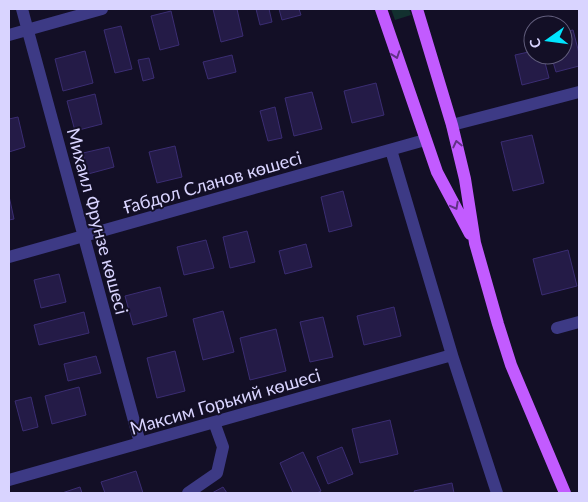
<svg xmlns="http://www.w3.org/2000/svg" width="588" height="502" viewBox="0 0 588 502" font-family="Lato,sans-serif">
<rect width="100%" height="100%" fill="#130f26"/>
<path fill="#12302f" d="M 391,9 L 409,9 L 411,15 L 395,20 Z"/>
<path fill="#241b47" stroke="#3b2d73" d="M 213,9 L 237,9 L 243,36 L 221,42 Z
M 256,9 L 269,9 L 272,22 L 260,25 Z
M 279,9 L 299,9 L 301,15 L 282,20 Z
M 171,11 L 179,45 L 160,50 L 151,16 Z
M 121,26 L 132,69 L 115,73 L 104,30 Z
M 573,30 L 579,53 L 579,66 L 556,72 L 551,55 L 563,55 L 563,32 Z
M 85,51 L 93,83 L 63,91 L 55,59 Z
M 533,51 L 533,55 L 543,55 L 549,78 L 522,85 L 515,55 Z
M 232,55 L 236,72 L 208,79 L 203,62 Z
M 149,58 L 154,78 L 143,81 L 138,60 Z
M 376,83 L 384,115 L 352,123 L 344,91 Z
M 312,92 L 322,129 L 294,136 L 285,98 Z
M 95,94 L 102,124 L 75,131 L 67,101 Z
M 275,107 L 282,138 L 268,141 L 260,111 Z
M 18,117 L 25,147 L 9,152 L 9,119 Z
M 532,135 L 544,183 L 513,191 L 501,142 Z
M 175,146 L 182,177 L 157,183 L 149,152 Z
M 109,147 L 114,167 L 88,174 L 83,153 Z
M 343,191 L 352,226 L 329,232 L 321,197 Z
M 9,196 L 14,219 L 9,220 Z
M 247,231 L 255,262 L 230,268 L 223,237 Z
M 206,240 L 214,268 L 184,275 L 177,247 Z
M 306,244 L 312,267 L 285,274 L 279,251 Z
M 568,250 L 577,286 L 542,295 L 533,259 Z
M 59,274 L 66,302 L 41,308 L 34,280 Z
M 160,287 L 167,316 L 133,325 L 125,296 Z
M 394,307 L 401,336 L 364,345 L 357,316 Z
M 223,311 L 234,352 L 203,360 L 193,319 Z
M 84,312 L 89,333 L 39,345 L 34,325 Z
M 323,317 L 333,357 L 310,362 L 300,322 Z
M 276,329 L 286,371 L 250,380 L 240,338 Z
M 175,351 L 185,391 L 157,398 L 147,358 Z
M 96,356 L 101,373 L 68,381 L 64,364 Z
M 79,387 L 86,415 L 52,424 L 45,396 Z
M 31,397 L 38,427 L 23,431 L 15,401 Z
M 390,420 L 398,454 L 360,463 L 352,429 Z
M 342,447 L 353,474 L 328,484 L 317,457 Z
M 303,452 L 321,491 L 317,493 L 293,493 L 280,463 Z
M 136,471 L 143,493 L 105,493 L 101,482 Z
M 452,483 L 454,493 L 415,493 L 414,491 Z
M 80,487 L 82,493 L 62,493 Z
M 223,487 L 227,493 L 212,493 Z"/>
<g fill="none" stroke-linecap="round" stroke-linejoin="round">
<path stroke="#3d3a85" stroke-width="12" d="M 22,9 L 140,443
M 9,35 L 102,9
M 452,125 L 579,92
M 391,150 L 452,355 L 497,493
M 9,257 L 425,140
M 557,328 L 579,322
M 9,480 L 452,355
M 188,493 L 217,473 L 223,447 L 214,422"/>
<path stroke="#c25bff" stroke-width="12" d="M 381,9 L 437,172 L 470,234
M 417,9 L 452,125 L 465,179 L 475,243 L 498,324 L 511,365 L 565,493"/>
</g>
<defs><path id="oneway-chevron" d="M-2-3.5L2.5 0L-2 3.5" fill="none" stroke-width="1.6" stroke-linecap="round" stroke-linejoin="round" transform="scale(1.25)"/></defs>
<g stroke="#623188">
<use href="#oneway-chevron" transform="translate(396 55) rotate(71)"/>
<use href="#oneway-chevron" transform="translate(457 144) rotate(-103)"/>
<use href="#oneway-chevron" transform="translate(455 206) rotate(62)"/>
</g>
<g text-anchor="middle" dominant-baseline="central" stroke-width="4" stroke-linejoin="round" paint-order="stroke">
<g font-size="18" fill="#d9d4ff" stroke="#130f26">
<text transform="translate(212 182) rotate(-16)">Ғабдол Сланов көшесі</text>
<text transform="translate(98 221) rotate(75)">Михаил Фрунзе көшесі</text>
<text transform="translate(225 401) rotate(-16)">Максим Горький көшесі</text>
</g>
</g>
<rect width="588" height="502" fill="none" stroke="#d9d4ff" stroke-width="20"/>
<g transform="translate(548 40) rotate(256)"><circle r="24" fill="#130f26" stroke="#625e7d"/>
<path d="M0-4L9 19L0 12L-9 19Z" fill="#00e5ff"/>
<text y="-8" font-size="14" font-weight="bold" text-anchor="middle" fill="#d9d4ff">С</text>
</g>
</svg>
